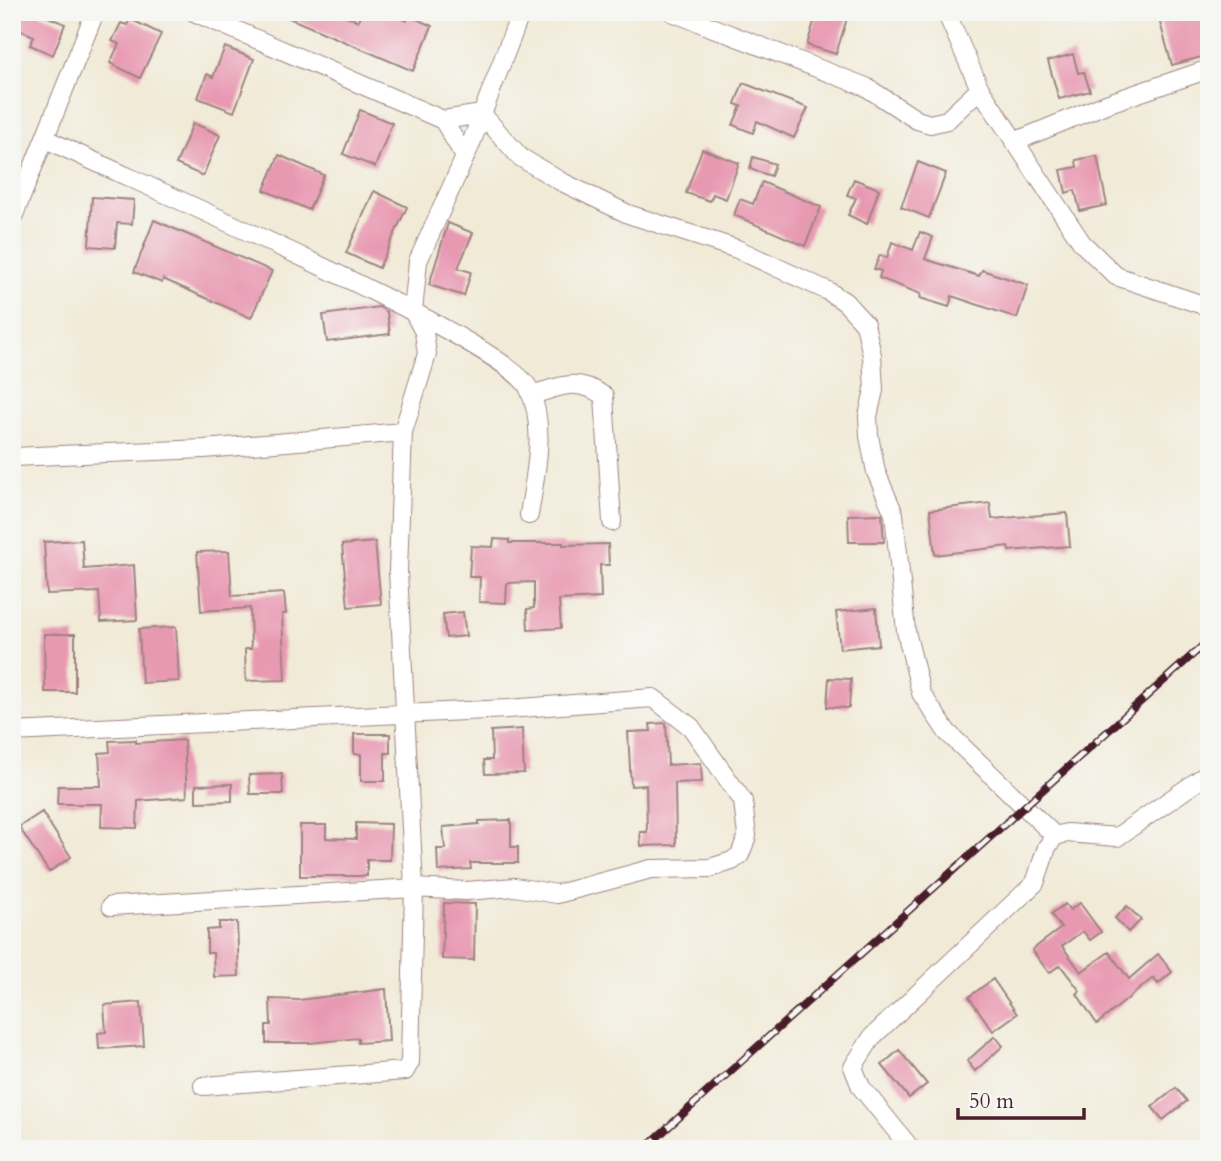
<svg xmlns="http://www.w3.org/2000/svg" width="1221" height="1161" viewBox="0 0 1221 1161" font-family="Cardo,serif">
<rect width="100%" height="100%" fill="#f6f6f2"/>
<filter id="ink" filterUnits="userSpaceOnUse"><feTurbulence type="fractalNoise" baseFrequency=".0143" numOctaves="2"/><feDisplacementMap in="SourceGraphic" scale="14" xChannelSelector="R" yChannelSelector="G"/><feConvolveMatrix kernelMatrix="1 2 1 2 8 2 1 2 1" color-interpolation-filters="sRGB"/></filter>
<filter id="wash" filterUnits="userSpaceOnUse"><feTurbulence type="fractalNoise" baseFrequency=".00686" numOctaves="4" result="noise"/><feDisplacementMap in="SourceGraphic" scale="28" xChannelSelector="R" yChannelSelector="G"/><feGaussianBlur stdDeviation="1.57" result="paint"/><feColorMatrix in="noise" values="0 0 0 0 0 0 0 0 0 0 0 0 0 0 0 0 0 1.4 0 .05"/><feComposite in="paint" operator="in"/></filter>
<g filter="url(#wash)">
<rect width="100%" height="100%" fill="#f1ead7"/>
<g id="blocks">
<path fill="#e899b2" d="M 16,12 L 36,12 L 65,24 L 53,55 L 30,45 L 34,36 L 12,27 Z
M 275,12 L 336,12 L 358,21 L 362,12 L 384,12 L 407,21 L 410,16 L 432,26 L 413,71 Z
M 817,12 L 849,12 L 836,54 L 807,45 Z
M 1157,12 L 1209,12 L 1209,55 L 1172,65 Z
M 130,19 L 161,34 L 140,78 L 110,63 L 119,44 L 112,41 L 121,23 L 127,25 Z
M 225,47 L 254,59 L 234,112 L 198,98 L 207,74 L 213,77 Z
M 1073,54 L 1078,73 L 1084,72 L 1090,91 L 1059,99 L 1048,61 Z
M 743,83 L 808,108 L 794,138 L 757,121 L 753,133 L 733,125 L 741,106 L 735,104 Z
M 360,110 L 392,123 L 375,167 L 343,154 Z
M 193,123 L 220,135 L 203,176 L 176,164 Z
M 702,149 L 739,163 L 726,199 L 713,194 L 710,201 L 686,193 Z
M 279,155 L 324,175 L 309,210 L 264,190 Z
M 1097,156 L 1107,205 L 1080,211 L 1075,190 L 1066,193 L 1061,170 L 1077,167 L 1076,160 Z
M 753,157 L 775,164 L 771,176 L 750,169 Z
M 918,162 L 946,173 L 929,218 L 901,207 Z
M 854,179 L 879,189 L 867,224 L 848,215 L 856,198 L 847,195 Z
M 762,182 L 821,207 L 805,246 L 734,215 L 740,199 L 753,204 Z
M 374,191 L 407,207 L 379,268 L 346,253 Z
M 92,197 L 134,200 L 132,224 L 117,223 L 115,248 L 89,246 Z
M 154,220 L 272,271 L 251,318 L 163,279 L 162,283 L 134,272 Z
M 448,223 L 473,233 L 458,268 L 471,272 L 464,296 L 429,285 Z
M 920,232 L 933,237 L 925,259 L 979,276 L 982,270 L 1028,285 L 1017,318 L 952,296 L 949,307 L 920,298 L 921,294 L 879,278 L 881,271 L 874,269 L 880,255 L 887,258 L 892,242 L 913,250 Z
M 379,307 L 387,312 L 390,334 L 327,342 L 323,315 Z
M 990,503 L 992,519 L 1067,513 L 1070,546 L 1009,551 L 1008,546 L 935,555 L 930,510 Z
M 882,514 L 884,542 L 849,542 L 848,515 Z
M 494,539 L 509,540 L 509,543 L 563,543 L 563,545 L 608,544 L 609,565 L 600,565 L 601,598 L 559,600 L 561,628 L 528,630 L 527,609 L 534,608 L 534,582 L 507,583 L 506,603 L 479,602 L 480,577 L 469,577 L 471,546 L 493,547 Z
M 82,540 L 84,569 L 134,565 L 137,620 L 101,622 L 99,592 L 47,594 L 44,542 Z
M 375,542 L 381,604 L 348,607 L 342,545 Z
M 229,551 L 232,596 L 284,593 L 286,614 L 282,614 L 285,680 L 246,681 L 245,649 L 251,649 L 250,608 L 201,611 L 197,552 Z
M 876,608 L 879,645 L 840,649 L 836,612 Z
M 463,612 L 466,636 L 446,638 L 443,614 Z
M 176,627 L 179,681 L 142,683 L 139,629 Z
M 44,634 L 75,634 L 75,692 L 45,692 Z
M 829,678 L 851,679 L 849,708 L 827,707 Z
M 666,723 L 668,765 L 701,763 L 702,782 L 675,783 L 676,845 L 641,846 L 640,832 L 647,832 L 646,785 L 631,786 L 628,732 L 651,731 L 650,724 Z
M 522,729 L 524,773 L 485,774 L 484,760 L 492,760 L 491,731 Z
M 354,734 L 390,734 L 390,753 L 385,753 L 385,781 L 361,781 L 361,754 L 354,754 Z
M 136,740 L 136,743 L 184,740 L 187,797 L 138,801 L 137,828 L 101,827 L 102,804 L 57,804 L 58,786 L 101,786 L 99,753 L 110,752 L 109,741 Z
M 282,774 L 283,794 L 250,794 L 249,775 Z
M 232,784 L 232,801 L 196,802 L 196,785 Z
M 42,812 L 71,857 L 49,872 L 19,827 Z
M 511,820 L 511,847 L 518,847 L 518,863 L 470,863 L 471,869 L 438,871 L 437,849 L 445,849 L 443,827 L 479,824 L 479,821 Z
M 356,823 L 391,824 L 390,860 L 367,860 L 367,876 L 300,876 L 300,825 L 326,825 L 326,838 L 356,839 Z
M 444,903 L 475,904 L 474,960 L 442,959 Z
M 1080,903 L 1101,932 L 1090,940 L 1083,931 L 1062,946 L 1081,972 L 1109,952 L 1129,979 L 1158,954 L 1172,972 L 1158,984 L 1153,978 L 1097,1024 L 1077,994 L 1080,991 L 1060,965 L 1049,973 L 1032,950 L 1061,928 L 1051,914 L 1065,904 L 1070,910 Z
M 1127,906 L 1141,920 L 1128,932 L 1115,918 Z
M 219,922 L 237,922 L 239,976 L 214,977 L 213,953 L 207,953 L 207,930 L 219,929 Z
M 993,979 L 1017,1014 L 993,1031 L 969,997 Z
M 386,989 L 389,1041 L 358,1043 L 358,1038 L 310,1043 L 266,1043 L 266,1025 L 271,1025 L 270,999 L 299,1000 Z
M 141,1002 L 144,1046 L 99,1049 L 98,1033 L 106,1032 L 104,1005 Z
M 995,1036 L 1003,1046 L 975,1071 L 967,1061 Z
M 899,1050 L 927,1084 L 909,1098 L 882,1065 Z
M 1176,1088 L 1187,1101 L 1163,1120 L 1152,1107 Z"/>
</g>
</g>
<g filter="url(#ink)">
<use href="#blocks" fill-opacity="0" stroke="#9e8481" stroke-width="2"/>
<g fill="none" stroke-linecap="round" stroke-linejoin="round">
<g stroke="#9e8481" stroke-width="20">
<path id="minor" d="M 194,12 L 443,120 L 482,114 L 520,157 L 560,181 L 628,214 L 737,249 L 828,291 L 845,302 L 865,324 L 872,355 L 874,390 L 868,416 L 869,436 L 876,472 L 894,514 L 906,631 L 921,693 L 947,732 L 1055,836
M 672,12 L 866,87 L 917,120 L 930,124 L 947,120 L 980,89
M 946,12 L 980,89 L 1082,243 L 1116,276 L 1209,307
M 443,120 L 465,157
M 46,139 C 119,175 507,340 529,389 C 547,428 535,475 529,515
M 1014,142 L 1106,104 L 1209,69
M 12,220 L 95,12
M 531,395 C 561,387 576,376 604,396 L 612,522
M 12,457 L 204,449 L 403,432
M 12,732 L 508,709 L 653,698 L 691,727 L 743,801 L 747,836 L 740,855 L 732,861 L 710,868 L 651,869 L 557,894 L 515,887 L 466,891 L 414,888 L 410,1062 L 405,1071 L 203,1086
M 111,906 L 414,888 L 398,571 L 403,432 L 427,354 L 424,332 L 413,311 L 418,261 L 470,146 L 521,12
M 911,1149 L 861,1087 L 853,1067 L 872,1037 L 1035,883 L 1047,847 L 1055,836 L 1067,833 L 1117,837 L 1209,773"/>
</g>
<use href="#minor" stroke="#fff" stroke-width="18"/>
<g stroke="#4a1f2b" stroke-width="8">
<path id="rail" d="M 644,1149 L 1209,640"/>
</g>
<use href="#rail" stroke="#f6f6f2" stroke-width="5" stroke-dasharray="16" stroke-linecap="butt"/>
</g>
</g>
<rect width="1221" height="1161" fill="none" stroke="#f6f6f2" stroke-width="42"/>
<path d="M958 1108v10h126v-10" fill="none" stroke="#4a1f2b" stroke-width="3.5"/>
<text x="969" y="1108" font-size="21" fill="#4a1f2b" stroke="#f6f6f2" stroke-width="5" paint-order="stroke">50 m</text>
</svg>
